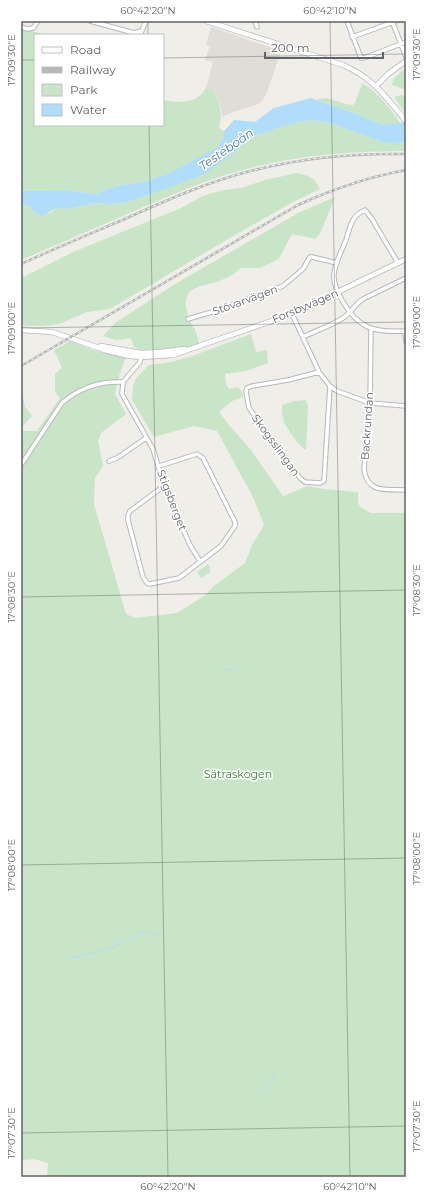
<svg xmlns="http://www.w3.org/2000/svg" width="427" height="1198" viewBox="0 0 427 1198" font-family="Montserrat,sans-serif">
<rect width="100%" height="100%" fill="#f0eee8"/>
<path fill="#e0ddd7" d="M 211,27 L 281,51 L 267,92 L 262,101 L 256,105 L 233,112 L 222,117 L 221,107 L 214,91 L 206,88 L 213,62 L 205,60 L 210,46 L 206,45 Z"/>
<path fill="#c8e6c7" d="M 21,29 L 49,35 L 35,35 L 35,125 L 163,125 L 163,100 C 178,103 198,104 206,88 L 214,91 C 220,106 223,111 219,127 L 224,131 L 224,136 L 218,147 L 169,174 L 148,181 L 117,186 L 95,194 L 68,190 L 21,191 Z
M 406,68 L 406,90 L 392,85 L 393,79 Z
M 362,83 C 378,92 390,108 400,123 L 382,125 L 354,113 L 317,100 C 328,94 341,105 353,105 L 356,101 Z
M 401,95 L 406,96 L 406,114 L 394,97 Z
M 310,120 L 331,123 L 382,142 L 394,144 L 406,143 L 406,151 C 351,151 297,155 243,170 C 208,179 174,194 141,208 C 101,226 61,243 21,260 L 21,205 L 30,206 L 34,212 L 50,213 L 56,208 L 69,209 L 94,203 L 110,204 L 127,202 L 205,174 L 251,137 L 291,124 Z
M 297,173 C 310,176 314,177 320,189 L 293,202 L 235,235 L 110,309 L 87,312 L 59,324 L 44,326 L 21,326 L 21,278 L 73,252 L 181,208 L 205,195 L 224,190 L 241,188 L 265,180 Z
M 335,197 L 320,234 L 315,239 L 292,234 L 279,259 L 260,268 L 241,268 C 235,274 227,278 219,281 C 206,287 184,284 186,306 C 187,320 198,330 199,344 L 189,347 L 141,350 L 134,347 L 131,338 L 116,340 L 103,336 L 115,323 L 175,284 L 298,213 Z
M 251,334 L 256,352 L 267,350 L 268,363 L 246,371 L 225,374 L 226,384 L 229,389 L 238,387 L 242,392 L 243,397 L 232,401 L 219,412 L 230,426 L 251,450 L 283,496 L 308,486 L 324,489 L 358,492 L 358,502 L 360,507 L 371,513 L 406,513 L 406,1177 L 47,1177 L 48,1163 L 34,1159 L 21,1160 L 21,388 L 25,407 L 32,416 L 21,428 L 23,431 L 37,431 L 60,398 L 55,392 L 55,374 L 62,368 L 54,350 L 70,341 L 93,350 L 126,357 L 119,376 L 115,394 L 126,414 L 101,433 L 98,441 L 103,466 L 95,478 L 94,504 L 126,614 L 135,618 L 177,613 L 204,596 L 214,586 L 245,563 L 252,545 L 264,525 L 254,499 L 217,431 L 194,426 L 154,437 L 132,400 L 133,386 L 136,378 L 149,365 L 171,362 L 192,356 Z
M 306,400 L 308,406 L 306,450 C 299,446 287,429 284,422 C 282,416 282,411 282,405 L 294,401 Z
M 208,564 L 210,568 L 209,569 L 211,572 L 201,578 L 197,572 Z"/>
<path fill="#f9f0db" d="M 230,117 L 234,120 L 224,131 L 220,128 Z"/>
<path fill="#afddfa" d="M 311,98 L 354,113 L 382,125 L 406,122 L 406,143 L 394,144 L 382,142 L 331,123 L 310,120 L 291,124 L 251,137 L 231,155 L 205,174 L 173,186 L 127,202 L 110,204 L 94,203 L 69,209 L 56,208 L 42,216 L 34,212 L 30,206 L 21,205 L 21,191 L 68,190 L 95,194 L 117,186 L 148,181 L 170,173 L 218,147 L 224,136 L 224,131 L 234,120 L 255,122 L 274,108 Z"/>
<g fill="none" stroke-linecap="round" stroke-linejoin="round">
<path stroke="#afddfa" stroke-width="1" d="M 236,668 L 242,668
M 222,671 L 232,669
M 156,934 L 162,936
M 129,939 L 142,931 L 154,933
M 68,959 L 114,947 L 124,941
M 272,1081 L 275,1075
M 266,1092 L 270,1083"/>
<g stroke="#b5b8bc" stroke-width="5.5">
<path id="minor" d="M 90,21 L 134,33 L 141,31
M 255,21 L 257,27
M 347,21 L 361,58 L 364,58 L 406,42
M 392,21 L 406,57
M 21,27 L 28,29 L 33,28 L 38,21
M 140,35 L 146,21
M 352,37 L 396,21
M 398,263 L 372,219 L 365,210 C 352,215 350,227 346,240 C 342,250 335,263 334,274 C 333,284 338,293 342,300 C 358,329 375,333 406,331
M 292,314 L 319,372 L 330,386 L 337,391 L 370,403 L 406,406
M 188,319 L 212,312 L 283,286 L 303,269 L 310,257 L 312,257 L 337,263
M 371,329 L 370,403 L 364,469 C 367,494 386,489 406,490
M 405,331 L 406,342
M 303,337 C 315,331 331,326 343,318 C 351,313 355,304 363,299 L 406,278
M 141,355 L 140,362 L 123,382 L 122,394 L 153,449 L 164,486 L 190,545 L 200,561
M 319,372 L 288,380 L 252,386 L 247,388 L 246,392 L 249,408 L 300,478 L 305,482 L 320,483 L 324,481 L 330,386
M 109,461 L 117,458 L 146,438
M 21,465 L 62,403 C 79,388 101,381 123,382
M 159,466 L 197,454 L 203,458 L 235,522 L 235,526 L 221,546 L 179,578 L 150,584 L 147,583 L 143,577 L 128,520 L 128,515 L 130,511 L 164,486"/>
</g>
<g stroke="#b5b8bc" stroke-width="6">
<path id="tertiary" d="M 206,21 L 343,65 C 373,78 386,97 406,121
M 376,86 L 388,74 L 406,61
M 21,330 L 52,332 L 108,351 L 130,356 L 141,357 L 173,355 L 292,314 L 406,259
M 101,346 L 141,353 L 160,352 L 185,349"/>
</g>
<use href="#minor" stroke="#fff" stroke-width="3.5"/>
<use href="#tertiary" stroke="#fff" stroke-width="4.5"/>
<g stroke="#b6b7b7" stroke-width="2.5">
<path id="rail" d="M 21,264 C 56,248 92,233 127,218 C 165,201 203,184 243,173 C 297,158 351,153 406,154
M 21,366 L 298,205 C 333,189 368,177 406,170"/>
</g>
<use href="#rail" stroke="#fff" stroke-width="1" stroke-dasharray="3" stroke-linecap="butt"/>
</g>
<path fill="none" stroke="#5f6367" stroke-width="1" stroke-opacity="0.45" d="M 148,21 L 148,35M 330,21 L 350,1177M 163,58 L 406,54M 21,60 L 35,60M 149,125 L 168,1177M 21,328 L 406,322M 21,597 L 406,590M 21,865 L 406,858M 21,1133 L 406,1126"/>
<g text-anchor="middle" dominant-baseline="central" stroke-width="3" stroke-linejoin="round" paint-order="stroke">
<g font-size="11" fill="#5f6367" stroke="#fff">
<text transform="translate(245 300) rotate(-20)">Stövarvägen</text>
<text transform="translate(305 306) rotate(-23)">Forsbyvägen</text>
<text transform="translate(367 426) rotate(-86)">Backrundan</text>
<text transform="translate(276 445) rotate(54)">Skogsslingan</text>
<text transform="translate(172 500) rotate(69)">Stigsberget</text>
</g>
<g font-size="11" fill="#3b833b" stroke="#fff">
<text x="238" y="774">Sätraskogen</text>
</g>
<g font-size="12" font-style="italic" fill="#4779a4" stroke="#fff">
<text transform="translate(226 149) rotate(-35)">Testeboån</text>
</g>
</g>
<rect width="427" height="1198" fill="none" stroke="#ffffff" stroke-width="44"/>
<rect x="34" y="34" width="130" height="92" fill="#ffffff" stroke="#bfc1c2"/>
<rect x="42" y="47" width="20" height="6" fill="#ffffff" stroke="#bfc1c2"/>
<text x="70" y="54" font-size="12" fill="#5f6367">Road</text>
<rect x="42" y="67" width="20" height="6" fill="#b6b7b7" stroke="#bfc1c2"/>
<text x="70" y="74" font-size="12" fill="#5f6367">Railway</text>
<rect x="42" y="84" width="20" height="12" fill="#c8e6c7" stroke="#bfc1c2"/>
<text x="70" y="94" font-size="12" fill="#5f6367">Park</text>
<rect x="42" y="104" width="20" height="12" fill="#afddfa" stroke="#bfc1c2"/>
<text x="70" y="114" font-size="12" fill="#5f6367">Water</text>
<path d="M265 52v6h118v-6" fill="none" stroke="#5f6367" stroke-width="2"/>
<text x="271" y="52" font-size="12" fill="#5f6367" stroke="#ffffff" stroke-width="3" paint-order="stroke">200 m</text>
<rect x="22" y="22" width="383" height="1154" fill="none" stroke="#5f6367" stroke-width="1.5"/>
<g font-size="10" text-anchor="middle" fill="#5f6367">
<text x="148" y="14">60°42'20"N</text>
<text x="330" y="14">60°42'10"N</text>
<text transform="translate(416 54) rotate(-90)" y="4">17°09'30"E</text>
<text transform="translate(11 60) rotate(-90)" y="4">17°09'30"E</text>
<text transform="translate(416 322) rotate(-90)" y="4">17°09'00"E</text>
<text transform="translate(11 328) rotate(-90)" y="4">17°09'00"E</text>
<text transform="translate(416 590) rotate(-90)" y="4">17°08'30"E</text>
<text transform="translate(11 597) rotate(-90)" y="4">17°08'30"E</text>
<text transform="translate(416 858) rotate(-90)" y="4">17°08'00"E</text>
<text transform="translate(11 865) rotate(-90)" y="4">17°08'00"E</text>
<text transform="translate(416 1126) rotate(-90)" y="4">17°07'30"E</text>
<text transform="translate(11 1133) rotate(-90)" y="4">17°07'30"E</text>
<text x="168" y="1190">60°42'20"N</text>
<text x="350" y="1190">60°42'10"N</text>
</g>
</svg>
